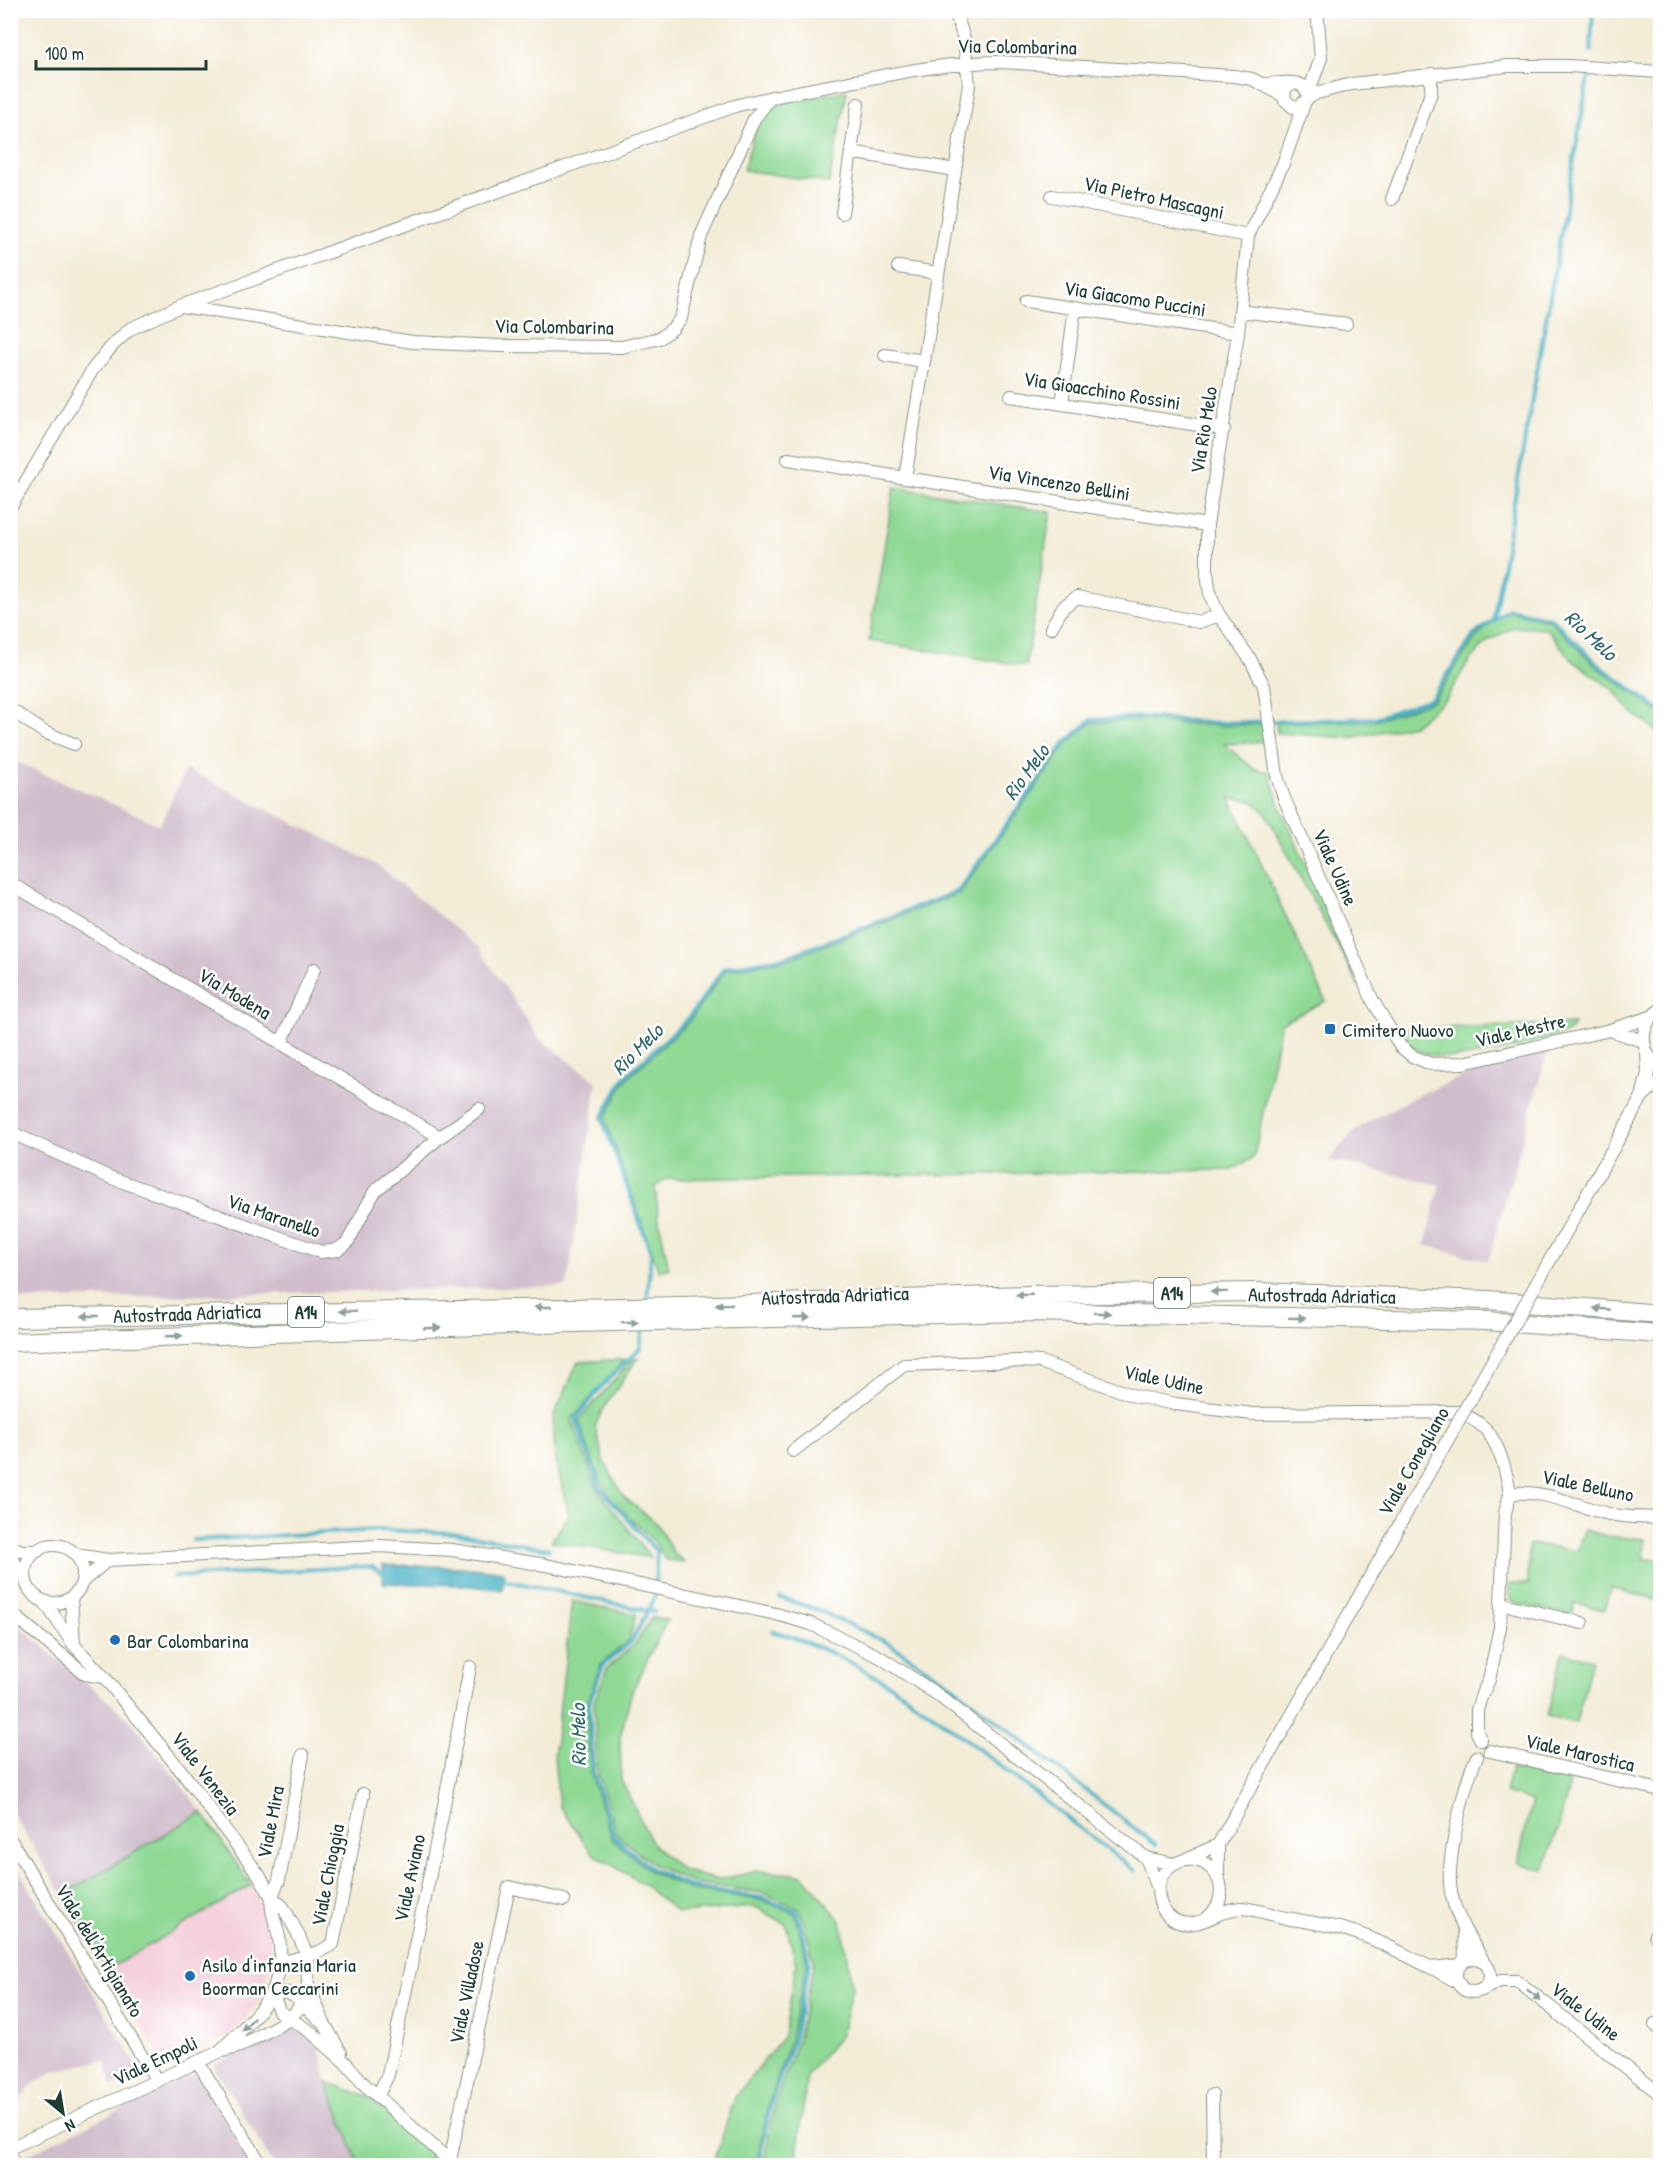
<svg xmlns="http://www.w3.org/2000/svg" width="1671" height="2176" viewBox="0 0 1671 2176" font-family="'Patrick Hand',sans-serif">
<rect width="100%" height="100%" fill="#fff"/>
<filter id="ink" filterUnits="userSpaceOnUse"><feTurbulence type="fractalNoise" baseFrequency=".0167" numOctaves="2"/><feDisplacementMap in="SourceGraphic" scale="12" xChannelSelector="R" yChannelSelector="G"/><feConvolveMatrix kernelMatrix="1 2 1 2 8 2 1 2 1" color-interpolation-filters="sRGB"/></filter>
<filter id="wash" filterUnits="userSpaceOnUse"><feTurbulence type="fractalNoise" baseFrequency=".008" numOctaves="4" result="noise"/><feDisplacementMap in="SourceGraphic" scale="24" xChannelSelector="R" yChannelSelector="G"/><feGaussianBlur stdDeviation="1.35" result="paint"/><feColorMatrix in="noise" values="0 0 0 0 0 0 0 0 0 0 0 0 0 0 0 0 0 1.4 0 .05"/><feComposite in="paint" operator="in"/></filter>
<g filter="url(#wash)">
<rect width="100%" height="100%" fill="#f3ecd7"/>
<path fill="#f4cfdc" d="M 251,1885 L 261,1904 L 270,1933 L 270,1967 L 260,2000 L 248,2016 L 232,2032 L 212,2044 L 170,2064 L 163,2061 L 107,1970 Z"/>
<path fill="#d0bdcc" d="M 10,759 L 160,825 L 186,769 L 376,864 L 478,947 L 539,1038 L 597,1082 L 567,1286 L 11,1300 Z
M 1548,1050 L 1488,1261 L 1425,1245 L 1440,1185 L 1329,1160 L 1356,1129 L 1412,1098 L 1471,1073 Z
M 11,1619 L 129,1719 L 202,1812 L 63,1895 L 11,1811 Z
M 11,1858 L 141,2072 L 112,2086 L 105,2060 L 53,2071 L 32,2085 L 11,2111 Z
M 289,2028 L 301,2030 L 319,2046 L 327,2082 L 359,2165 L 274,2165 L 213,2065 Z
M 196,2073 L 252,2165 L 27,2166 L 22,2157 Z"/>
<path fill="#8fd995" stroke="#578b64" stroke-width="1.5" d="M 847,91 L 829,183 L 743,170 C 748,154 753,136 760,121 C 773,96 822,95 847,91 Z
M 894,487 L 1051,512 L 1026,666 L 869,641 Z
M 1509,611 L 1549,620 L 1598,668 L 1660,713 L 1660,737 L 1651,726 L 1633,714 L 1612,689 L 1572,660 L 1547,629 L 1514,627 L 1488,641 L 1467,664 L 1446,699 L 1414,725 L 1349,738 L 1277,733 L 1276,722 L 1375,721 L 1433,701 L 1476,637 L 1493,622 Z
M 1141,720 L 1219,726 L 1263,724 L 1265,742 L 1224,744 L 1254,769 L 1269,772 L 1280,806 L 1359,986 L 1265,812 L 1252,801 L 1230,798 L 1326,1001 L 1281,1023 L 1254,1157 L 1232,1170 L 667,1179 L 655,1187 L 659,1221 L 669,1268 L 659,1271 L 605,1118 L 626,1080 L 689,1022 L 726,970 L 787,960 L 960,893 L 1067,744 L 1092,723 Z
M 1574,1024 L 1571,1030 L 1563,1034 C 1525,1044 1419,1084 1399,1029 Z
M 638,1358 L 602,1410 L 595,1427 L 604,1462 L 624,1497 L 656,1523 L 674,1554 L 685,1562 L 665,1560 C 653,1532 617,1513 603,1485 C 592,1466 587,1441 579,1420 L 633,1359 Z
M 625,1359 L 572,1419 L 597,1489 L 651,1558 L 551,1541 L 569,1516 L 555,1458 L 553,1418 L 578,1362 Z
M 1584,1530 L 1606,1536 L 1645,1539 L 1644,1559 L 1660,1560 L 1660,1601 L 1610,1588 L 1604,1610 L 1575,1603 L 1572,1615 L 1514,1603 C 1508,1597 1508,1593 1510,1584 L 1528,1584 L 1529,1544 L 1577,1551 Z
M 572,1601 L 636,1614 L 629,1640 L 601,1664 L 587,1702 L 590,1772 L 612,1839 L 649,1871 L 688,1889 L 761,1900 L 795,1913 L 807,1962 L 791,2036 L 769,2102 L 756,2165 L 713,2165 L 735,2097 L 784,2036 L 796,1964 L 786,1924 L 756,1907 L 678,1913 L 642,1883 L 592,1853 L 559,1806 L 554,1758 Z
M 652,1617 L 667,1620 L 632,1691 L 620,1737 L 621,1780 L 653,1845 L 682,1870 L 716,1880 L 759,1871 L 803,1875 L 841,1921 L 852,1987 L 841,2035 L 807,2075 L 796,2165 L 763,2165 L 775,2104 L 798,2038 L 814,1961 L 800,1909 L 763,1893 L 690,1882 L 654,1865 L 617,1835 L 597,1771 L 594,1702 L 607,1668 L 635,1644 Z
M 1563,1652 L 1592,1659 L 1576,1723 L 1547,1716 Z
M 1511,1768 L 1570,1782 L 1559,1826 L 1544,1870 L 1518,1863 L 1532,1801 L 1505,1793 Z
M 202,1812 L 251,1885 L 107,1970 L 63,1895 Z
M 327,2082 L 369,2097 L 448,2165 L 359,2165 Z"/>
<path fill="#47b1c5" stroke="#33777c" stroke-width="1.5" d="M 383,1565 L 464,1567 L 505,1572 L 502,1590 L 462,1585 L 383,1583 Z"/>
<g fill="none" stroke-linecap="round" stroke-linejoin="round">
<path stroke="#47b1c5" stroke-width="4" d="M 1591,51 L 1593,10
M 1493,622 L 1589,73
M 647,1300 L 651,1253 L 602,1118 L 624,1078 L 688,1019 L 724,968 L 786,957 L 958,891 L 1066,742 L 1091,720 L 1141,717 L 1219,723 L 1375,718 L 1431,699 L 1474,635 L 1509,609 L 1551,618 L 1600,666 L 1660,710
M 644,1325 L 640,1348 L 600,1388 L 576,1419 L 600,1488 L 657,1552 L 655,1584
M 193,1540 L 379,1530 L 454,1533 L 549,1549
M 173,1577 L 371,1566 L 383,1573
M 504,1580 L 654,1612
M 655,1592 L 654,1599 L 631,1642 L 603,1665 L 589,1702 L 593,1772 L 614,1837 L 651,1869 L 688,1886 L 762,1898 L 797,1911 L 809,1962 L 794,2037 L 771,2103 L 758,2166
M 780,1598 L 816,1609 L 888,1643 L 947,1682 L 1156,1845
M 772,1631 C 858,1655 925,1707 994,1761 C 1041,1798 1088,1834 1135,1871"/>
</g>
</g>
<g filter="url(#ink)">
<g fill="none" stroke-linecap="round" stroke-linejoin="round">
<g stroke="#899486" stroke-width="14">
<path id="minor" d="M 955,10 L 964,39 L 969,85 L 905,478 L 1207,525
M 1265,84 C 1280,84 1308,76 1308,98 L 1300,106 L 1293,107 L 1284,99 L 1285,88 L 1291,84
M 1308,94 L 1321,58 L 1317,10
M 1308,98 L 1317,93 L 1352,84 L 1508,66 L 1569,66 L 1660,72
M 1304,104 L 1283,164 L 1248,236 L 1238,333 L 1207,525 L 1207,573 L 1210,595 L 1219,615 L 1250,659 L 1264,686 L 1277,776 L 1284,798 L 1373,1001 L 1400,1046 L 1412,1056 L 1431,1064 L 1463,1063 L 1610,1030 L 1651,1017
M 851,152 L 955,170
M 1052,196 L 1248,236
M 1392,199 L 1431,93 L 1431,74
M 842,213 L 858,104
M 898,267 L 938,273
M 1026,301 L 1238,333
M 181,306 L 413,342 L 500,346 L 622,347 L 660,338 L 672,329 L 681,318 L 701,236 L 754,119 L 771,97
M 1240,311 L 1346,324
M 885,355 L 924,361
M 1011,396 L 1224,429
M 1062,404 L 1075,308
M 788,459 L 905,478
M 10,508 L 93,369 L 112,346 L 130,329 L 180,306 L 735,106 C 776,95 818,88 861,80 C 907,71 954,62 1001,62 L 1234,76 L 1252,79 L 1284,96
M 1051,628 L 1063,607 L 1077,597 L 1199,622 L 1219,615
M 10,709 L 44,732 L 74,744
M 10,883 L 440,1137
M 1660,1010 C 1638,1024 1639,1053 1660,1068
M 1610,1030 L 1643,1041
M 281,1043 L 314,969
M 1643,1096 L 1660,1080
M 10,1132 L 109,1177 L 321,1252 L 337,1250 L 347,1243 L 375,1191 L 440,1137 L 479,1109
M 1570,1225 L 1642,1097 L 1648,1073 L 1647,1053
M 793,1451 L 904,1365 L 1019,1361 L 1040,1362 L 1135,1396 L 1176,1404 L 1252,1414 L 1459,1412 C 1466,1416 1474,1419 1480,1424 C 1498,1438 1507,1473 1510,1494
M25 1574a29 29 0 1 1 58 0a29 29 0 1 1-58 0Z
M 10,1546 L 22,1551 L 38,1551
M 76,1555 L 108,1560 L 379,1546 L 452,1550 L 546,1565 L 776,1614 L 811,1624 L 880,1657 L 938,1695 L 1146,1858 L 1174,1864
M 10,1558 L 25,1575
M 83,1581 L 108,1560
M 71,1598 L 74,1644
M 1503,1604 L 1582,1623
M 10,1612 L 85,1674 L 104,1677
M 1481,1740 L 1477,1732 L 1477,1710 L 1482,1694 L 1489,1680 L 1500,1627 L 1505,1513 L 1510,1494 C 1542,1488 1578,1507 1609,1514 C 1626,1518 1644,1517 1660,1518
M 1490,1751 L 1660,1790
M 10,1839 L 157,2081
M 1146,1858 L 1158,1888
M 1186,1859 L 1218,1845
M 1218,1876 L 1218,1845 L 1456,1425
M 1205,1920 C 1242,1891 1207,1844 1173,1865 C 1152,1877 1154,1910 1176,1921 C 1199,1932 1220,1907 1242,1908 C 1256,1909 1272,1915 1286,1918 C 1308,1922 1332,1925 1353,1932 C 1380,1940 1406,1956 1432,1968
M 1464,1929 C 1458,1915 1451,1900 1450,1884 C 1448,1855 1464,1783 1477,1757
M 1655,1935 L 1660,1939
M1456 1975a17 17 0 1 1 34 0a17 17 0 1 1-34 0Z
M 1465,1960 L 1464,1929 L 1484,1962
M 281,1963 L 319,1952 L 333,1944 L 363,1794
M 1459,1983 L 1432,1968 L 1460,1965
M 308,1984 L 323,2021
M 1482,1990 L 1500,1981 L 1517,1981 L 1660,2094
M 272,1992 L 279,2011 L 312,2033 L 346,2063 L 363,2083 L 454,2165
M 272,1992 L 287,1993 L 294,1996 L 325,2025 L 341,2053
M 1655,2024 L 1660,2030
M 220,2051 C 254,2017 288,1992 279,1938 C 274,1911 265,1908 279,1880 L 303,1755
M 198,2062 L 262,2166
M 378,2095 L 388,2075 L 442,1816 L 470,1667
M 1212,2095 L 1213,2166
M 10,2148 L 219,2052 L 240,2046 L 290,2019 L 302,2004 L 308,1984 L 307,1955 L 297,1932 L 283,1907 L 271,1896 L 259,1875 L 182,1772 L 104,1677 L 74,1645 L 44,1601
M 10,2156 L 16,2166
M 450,2160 L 509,1887 L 564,1900"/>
</g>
<g stroke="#899486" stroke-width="20">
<path id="highway" d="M 10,1318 L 683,1306 L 1029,1295 L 1259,1292 L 1488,1300 L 1660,1314
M 10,1342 L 571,1323 L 1029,1312 L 1487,1321 L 1660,1334"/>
</g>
<use href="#minor" stroke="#fff" stroke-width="12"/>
<use href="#highway" stroke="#fff" stroke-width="18"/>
<g stroke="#899486" stroke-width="14" stroke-linecap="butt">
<path id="minor-bridge" d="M 1456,1425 L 1570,1225"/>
</g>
<use href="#minor-bridge" stroke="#fff" stroke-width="12"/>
</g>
<defs><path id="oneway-solid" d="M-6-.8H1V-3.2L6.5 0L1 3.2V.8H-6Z" transform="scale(1.5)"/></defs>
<g fill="#8f9e9a">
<use href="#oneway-solid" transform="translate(1219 1292) rotate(179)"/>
<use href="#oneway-solid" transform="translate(1024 1295) rotate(178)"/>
<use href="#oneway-solid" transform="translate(724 1305) rotate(178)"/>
<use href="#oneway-solid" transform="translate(543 1307) rotate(179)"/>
<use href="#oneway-solid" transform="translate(1602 1309) rotate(-175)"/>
<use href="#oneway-solid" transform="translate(348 1311) rotate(179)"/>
<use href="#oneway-solid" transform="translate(1102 1313) rotate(1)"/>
<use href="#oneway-solid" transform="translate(90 1316) rotate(179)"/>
<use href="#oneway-solid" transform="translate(802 1318) rotate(-2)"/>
<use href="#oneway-solid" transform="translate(1297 1318) rotate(1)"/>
<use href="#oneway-solid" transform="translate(630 1322) rotate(-1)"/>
<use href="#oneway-solid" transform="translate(432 1328) rotate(-2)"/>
<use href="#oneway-solid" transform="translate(174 1336) rotate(-2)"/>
<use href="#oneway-solid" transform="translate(1534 1995) rotate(38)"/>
<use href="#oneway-solid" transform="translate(248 2024) rotate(135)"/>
</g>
</g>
<g fill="#1f6fb2" stroke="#fff" stroke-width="2">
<rect x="1324" y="1023" width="12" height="12" rx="3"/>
<circle cx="115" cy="1640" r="6"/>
<circle cx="190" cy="1976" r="6"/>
</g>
<g text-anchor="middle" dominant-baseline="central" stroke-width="5" stroke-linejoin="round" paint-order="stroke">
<g fill="#fff" stroke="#627771" stroke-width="1.5">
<rect x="1154" y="1278" width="36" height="30" rx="4.5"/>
<rect x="288" y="1297" width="36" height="30" rx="4.5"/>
</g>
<g font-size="18" font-weight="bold" fill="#1f3d34">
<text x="1172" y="1293">A14</text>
<text x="306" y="1312">A14</text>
</g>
<g font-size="20" fill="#1f3d34" stroke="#fff">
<text transform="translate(1017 46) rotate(1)">Via Colombarina</text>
<text transform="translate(1154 197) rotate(12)">Via Pietro Mascagni</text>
<text transform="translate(1135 298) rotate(9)">Via Giacomo Puccini</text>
<text transform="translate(554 326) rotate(1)">Via Colombarina</text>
<text transform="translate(1102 390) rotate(9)">Via Gioacchino Rossini</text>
<text transform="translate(1203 430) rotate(-81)">Via Rio Melo</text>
<text transform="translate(1059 482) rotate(9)">Via Vincenzo Bellini</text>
<text transform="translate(1336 867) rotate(66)">Viale Udine</text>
<text transform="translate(235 993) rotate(31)">Via Modena</text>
<text transform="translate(1520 1030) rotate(-13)">Viale Mestre</text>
<text transform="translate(274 1215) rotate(19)">Via Maranello</text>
<text transform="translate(835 1295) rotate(-2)">Autostrada Adriatica</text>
<text transform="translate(1322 1295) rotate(1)">Autostrada Adriatica</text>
<text transform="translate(187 1313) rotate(-2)">Autostrada Adriatica</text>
<text transform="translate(1164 1379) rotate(12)">Viale Udine</text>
<text transform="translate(1413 1461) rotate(-60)">Viale Conegliano</text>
<text transform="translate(1588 1485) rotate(12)">Viale Belluno</text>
<text transform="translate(1580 1752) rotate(13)">Viale Marostica</text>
<text transform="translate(206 1773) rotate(53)">Viale Venezia</text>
<text transform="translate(270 1822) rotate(-79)">Viale Mira</text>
<text transform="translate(327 1875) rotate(-79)">Viale Chioggia</text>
<text transform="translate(409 1878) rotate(-78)">Viale Aviano</text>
<text transform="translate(100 1950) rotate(59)">Viale dell'Artigianato</text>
<text transform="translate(466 1992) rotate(-78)">Viale Villadose</text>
<text transform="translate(1586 2011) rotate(38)">Viale Udine</text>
<text transform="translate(155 2060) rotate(-25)">Viale Empoli</text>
</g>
<g font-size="20" fill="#1f3d34" stroke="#fff" text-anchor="start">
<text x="1342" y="1029">Cimitero Nuovo</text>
<text x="127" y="1640">Bar Colombarina</text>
<text x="202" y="1964">Asilo d'infanzia Maria<tspan x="202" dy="23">Boorman Ceccarini</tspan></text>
</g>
<g font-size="21" font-style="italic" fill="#2d6667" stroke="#fff">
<text transform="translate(1591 635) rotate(43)">Rio Melo</text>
<text transform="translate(1026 772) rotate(-54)">Rio Melo</text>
<text transform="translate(637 1049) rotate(-45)">Rio Melo</text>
<text transform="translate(578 1735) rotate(-91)">Rio Melo</text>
</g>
</g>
<rect width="1671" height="2176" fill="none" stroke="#fff" stroke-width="36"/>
<g transform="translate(63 2113) rotate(150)" stroke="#ffffff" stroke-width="4.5" paint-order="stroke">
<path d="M0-4.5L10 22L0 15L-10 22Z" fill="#1f3d34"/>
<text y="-9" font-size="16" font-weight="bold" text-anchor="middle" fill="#1f3d34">N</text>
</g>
<path d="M36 60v9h170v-9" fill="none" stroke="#1f3d34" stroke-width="3"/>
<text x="45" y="60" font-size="18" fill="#1f3d34" stroke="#ffffff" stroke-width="4.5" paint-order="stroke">100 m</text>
</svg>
